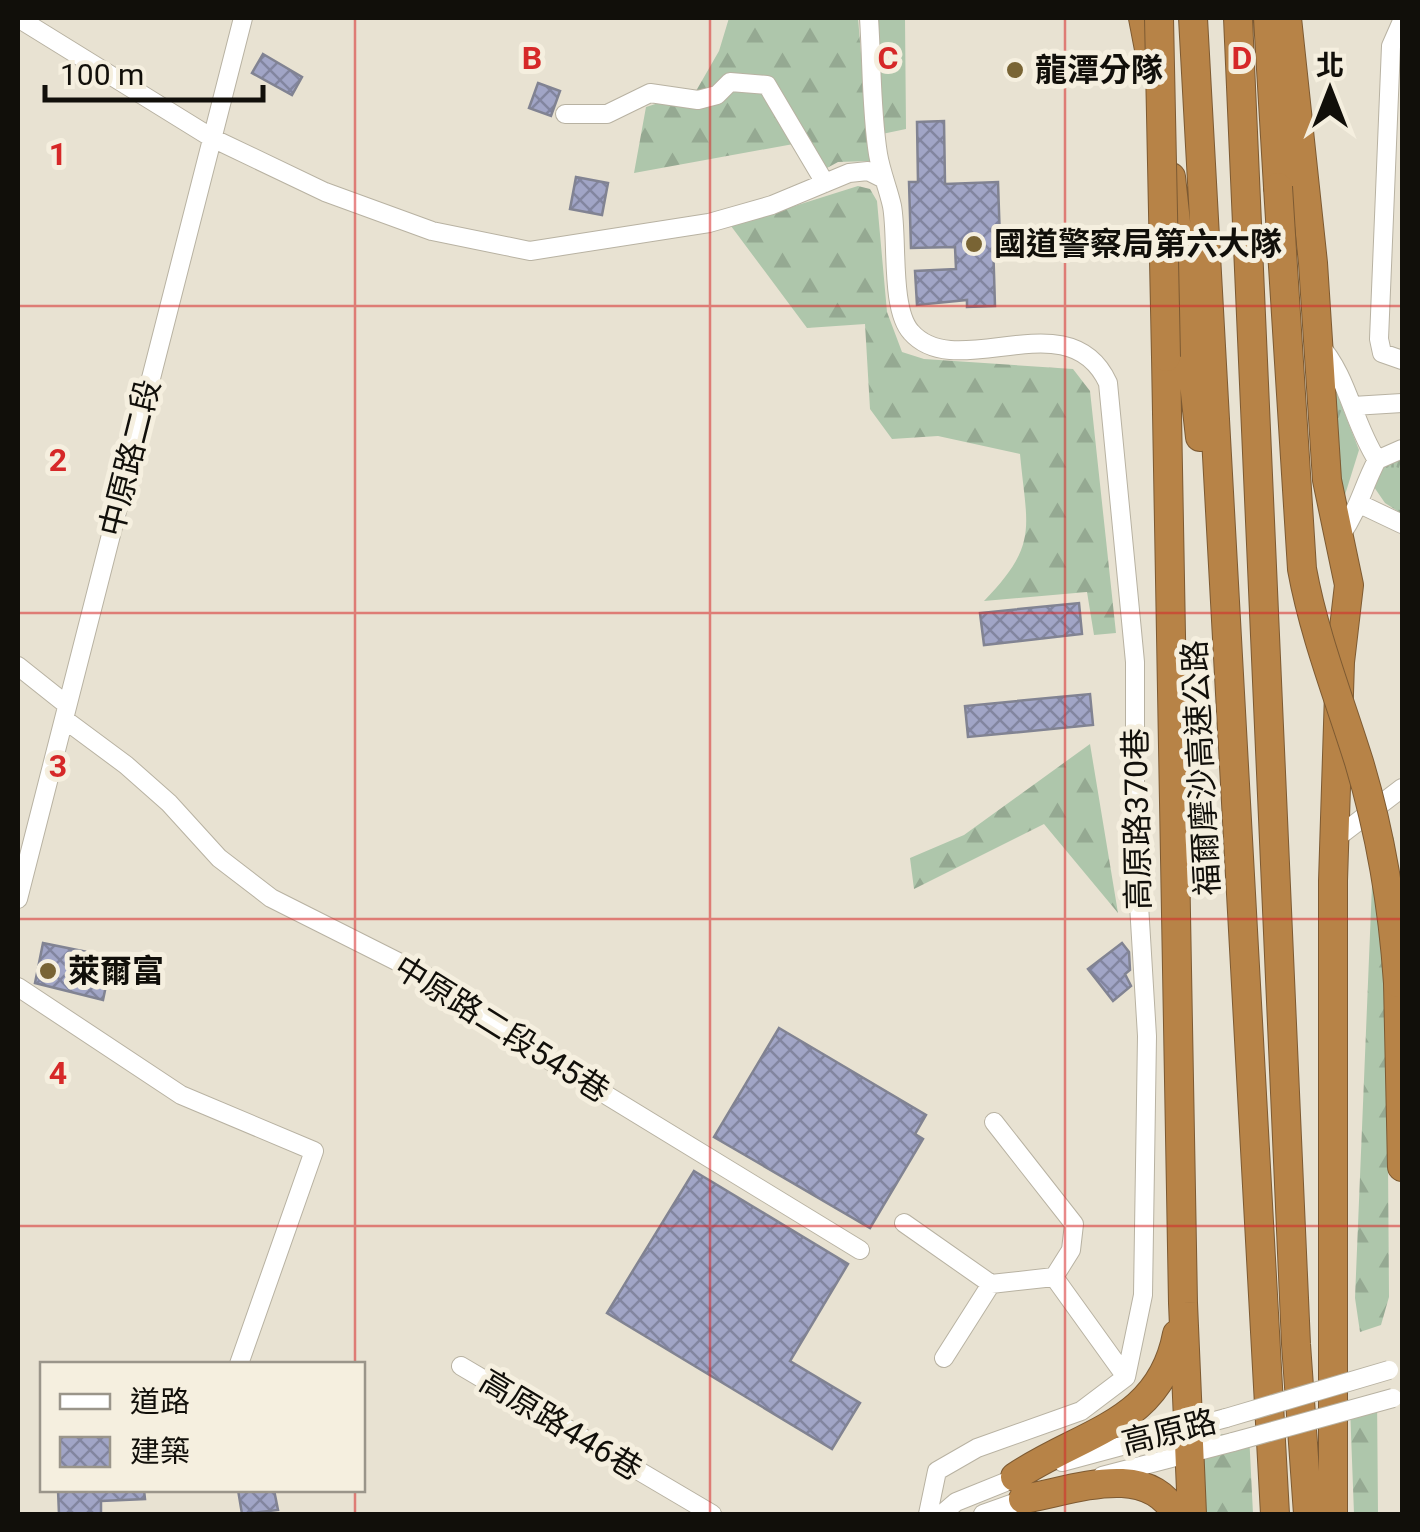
<svg xmlns="http://www.w3.org/2000/svg" width="1420" height="1532" viewBox="0 0 1420 1532" font-family="Roboto,'Noto Sans TC',sans-serif">
<defs>
<pattern id="grass-tufts" width="24" height="20" patternUnits="userSpaceOnUse" patternTransform="scale(2.5)"><rect width="24" height="20" fill="#aec6ab"/><path d="M3 7l-1-3M5 7V3M7 7l1-3M15 17l-1-3M17 17v-4M19 17l1-3" fill="none" stroke="#95a992"/></pattern>
<pattern id="forest-firs" width="22" height="20" patternUnits="userSpaceOnUse" patternTransform="scale(2.5)"><rect width="22" height="20" fill="#aec6ab"/><path d="M5 1l3.5 6h-7zM16 11l3.5 6h-7z" fill="#95a992"/></pattern>
<pattern id="building-cross-hatch" width="8" height="8" patternUnits="userSpaceOnUse" patternTransform="scale(2.5)"><rect width="8" height="8" fill="#a1a5c6"/><path d="M0 0l8 8M0 8l8-8" fill="none" stroke="#82859f"/></pattern>
</defs>
<rect width="100%" height="100%" fill="#e8e2d2"/>
<path fill="url(#grass-tufts)" d="M 1330,376 L 1359,450 L 1344,498 L 1330,423 Z
M 1402,458 L 1402,514 L 1385,503 L 1374,487 L 1381,465 Z"/>
<path fill="url(#forest-firs)" d="M 729,18 L 858,18 L 870,161 L 838,162 L 827,168 L 810,141 L 634,173 L 646,107 L 696,91 L 719,51 Z
M 876,18 L 905,18 L 906,129 L 882,134 Z
M 858,186 L 870,189 L 877,201 L 887,312 L 902,352 L 924,359 L 1073,369 L 1090,391 L 1116,633 L 1094,635 L 1087,592 L 984,601 C 1039,544 1027,529 1020,454 L 938,436 L 892,439 L 870,409 L 865,324 L 807,328 L 731,226 Z
M 1090,744 L 1118,913 L 1044,824 L 914,889 L 910,858 L 964,835 Z
M 1394,837 L 1386,891 L 1389,1297 L 1381,1325 L 1360,1332 L 1355,1298 L 1373,861 Z
M 1377,1394 L 1378,1514 L 1354,1514 L 1350,1407 Z
M 1249,1433 L 1253,1514 L 1202,1514 L 1205,1435 Z"/>
<path fill="url(#building-cross-hatch)" stroke="#818392" stroke-width="2.5" d="M 263,54 L 302,77 L 292,95 L 252,73 Z
M 538,83 L 560,91 L 551,116 L 529,108 Z
M 944,121 L 945,184 L 998,182 L 1000,241 L 993,241 L 995,306 L 967,307 L 967,300 L 917,305 L 915,271 L 956,269 L 955,247 L 911,248 L 909,182 L 918,182 L 917,122 Z
M 576,177 L 608,183 L 602,215 L 570,209 Z
M 1079,603 L 1082,634 L 984,645 L 980,613 Z
M 1090,694 L 1093,725 L 968,737 L 965,706 Z
M 43,943 L 112,957 L 103,1000 L 35,983 Z
M 1122,943 L 1129,952 L 1130,970 L 1125,974 L 1131,986 L 1113,1001 L 1088,969 Z
M 779,1028 L 926,1115 L 915,1134 L 923,1139 L 870,1228 L 714,1137 Z
M 694,1171 L 848,1264 L 790,1361 L 860,1403 L 832,1449 L 607,1313 Z
M 58,1490 L 144,1490 L 145,1499 L 101,1501 L 101,1514 L 59,1514 Z
M 238,1490 L 274,1490 L 278,1510 L 242,1514 Z"/>
<g fill="none" stroke-linecap="round" stroke-linejoin="round">
<g stroke="#b8b2a2" stroke-width="20">
<path id="minor" d="M 18,18 L 212,138 L 325,192 L 432,231 L 530,251 L 709,223 L 772,205 L 849,173 L 868,171 L 882,178
M 869,18 C 872,63 871,110 878,154 C 881,172 888,188 892,206 C 898,238 890,309 911,332 C 957,385 1069,298 1108,383 L 1135,662 L 1135,839 L 1147,1036 L 1143,1295 L 1126,1377 L 1081,1411 L 977,1448 L 937,1471 L 928,1514
M 1402,21 L 1391,46 L 1379,339 L 1382,353 L 1402,360
M 565,114 L 607,114 L 650,93 L 698,100 L 717,95 L 730,82 L 767,85 L 825,183
M 1318,343 C 1349,378 1352,421 1377,460
M 1353,406 L 1402,403
M 1362,505 L 1402,524
M 1341,535 C 1360,507 1362,488 1377,460 L 1402,449
M 18,666 L 67,705
M 64,719 L 126,765 L 169,803 L 219,858 L 271,898 L 442,984 L 495,1027 L 860,1250
M 1335,839 L 1402,788
M 18,899 L 243,18
M 18,987 L 181,1095 L 314,1151 L 239,1364
M 994,1122 L 1074,1224 L 1071,1250 L 1054,1277 L 1126,1377
M 904,1223 L 991,1284 L 1054,1277
M 944,1358 L 991,1284
M 461,1366 L 712,1514
M 1062,1462 L 1226,1418
M 1102,1476 L 1233,1442
M 942,1514 L 956,1502 L 1023,1475
M 983,1514 L 1034,1496"/>
</g>
<g stroke="#7d5a32" stroke-width="30">
<path id="highway" d="M 1143,18 L 1152,65
M 1193,18 L 1275,1514
M 1238,18 L 1296,1344 L 1308,1514
M 1268,18 L 1278,187
M 1287,18 L 1313,263 L 1327,480 L 1349,585 L 1340,662 L 1333,881 L 1333,1514
M 1171,177 L 1200,437
M 1166,357 L 1183,1303 L 1192,1514
M 1398,983 L 1402,1167
M 1015,1477 C 1081,1432 1160,1425 1177,1334
M 1023,1499 C 1072,1491 1146,1460 1176,1514"/>
</g>
<use href="#minor" stroke="#fff" stroke-width="18"/>
<use href="#highway" stroke="#b78347" stroke-width="28"/>
<g stroke="#b8b2a2" stroke-width="20" stroke-linecap="butt">
<path id="minor-bridge" d="M 1226,1418 L 1389,1370
M 1233,1442 L 1393,1398"/>
</g>
<g stroke="#7d5a32" stroke-width="30" stroke-linecap="butt">
<path id="highway-bridge" d="M 1159,18 L 1166,357
M 1278,187 L 1302,569 C 1314,635 1339,698 1359,762 C 1381,835 1393,908 1398,983"/>
</g>
<use href="#minor-bridge" stroke="#fff" stroke-width="18"/>
<use href="#highway-bridge" stroke="#b78347" stroke-width="28"/>
</g>
<path fill="none" stroke="#d62828" stroke-width="2.5" stroke-opacity="0.55" d="M 355,18 L 355,1364M 710,18 L 710,1514M 1065,18 L 1065,1514M 18,306 L 1402,306M 18,613 L 1402,613M 18,919 L 1402,919M 18,1226 L 1402,1226M 355,1490 L 355,1514"/>
<g fill="#796434" stroke="#f5efdf" stroke-width="4">
<circle cx="1015" cy="70" r="10"/>
<circle cx="974" cy="244" r="10"/>
<circle cx="48" cy="971" r="10"/>
</g>
<g text-anchor="middle" dominant-baseline="central" stroke-width="10" stroke-linejoin="round" paint-order="stroke">
<g font-size="32" font-weight="bold" fill="#110f0a" stroke="#f5efdf" text-anchor="start">
<text x="1035" y="70">龍潭分隊</text>
<text x="994" y="244">國道警察局第六大隊</text>
<text x="68" y="971">萊爾富</text>
</g>
<g font-size="32" fill="#110f0a" stroke="#f5efdf">
<text transform="translate(130 458) rotate(-76)">中原路二段</text>
<text transform="translate(1201 768) rotate(-93)">福爾摩沙高速公路</text>
<text transform="translate(1137 819) rotate(-91)">高原路370巷</text>
<text transform="translate(502 1029) rotate(32)">中原路二段545巷</text>
<text transform="translate(561 1425) rotate(31)">高原路446巷</text>
<text transform="translate(1169 1432) rotate(-14)">高原路</text>
</g>
</g>
<g font-size="32" text-anchor="middle" font-weight="bold" fill="#d62828" stroke="#f5efdf" stroke-width="10" stroke-linejoin="round" paint-order="stroke">
<text x="532" y="69">B</text>
<text x="888" y="69">C</text>
<text x="1242" y="69">D</text>
<text x="58" y="165">1</text>
<text x="58" y="471">2</text>
<text x="58" y="777">3</text>
<text x="58" y="1084">4</text>
</g>
<rect width="1420" height="1532" fill="none" stroke="#110f0a" stroke-width="40"/>
<rect x="40" y="1362" width="325" height="130" fill="#f5efdf" stroke="#9a958a" stroke-width="2.5"/>
<rect x="60" y="1394" width="50" height="15" fill="#ffffff" stroke="#9a958a" stroke-width="2.5"/>
<text x="130" y="1412" font-size="30" fill="#110f0a">道路</text>
<rect x="60" y="1437" width="50" height="30" fill="url(#building-cross-hatch)" stroke="#9a958a" stroke-width="2.5"/>
<text x="130" y="1462" font-size="30" fill="#110f0a">建築</text>
<g transform="translate(1330 90)" stroke="#f5efdf" stroke-width="8" paint-order="stroke">
<path d="M0-8L18 38L0 25L-18 38Z" fill="#110f0a"/>
<text y="-15" font-size="28" font-weight="bold" text-anchor="middle" fill="#110f0a">北</text>
</g>
<path d="M45 85v15h218v-15" fill="none" stroke="#110f0a" stroke-width="5"/>
<text x="60" y="85" font-size="30" fill="#110f0a" stroke="#f5efdf" stroke-width="8" paint-order="stroke">100 m</text>
</svg>
